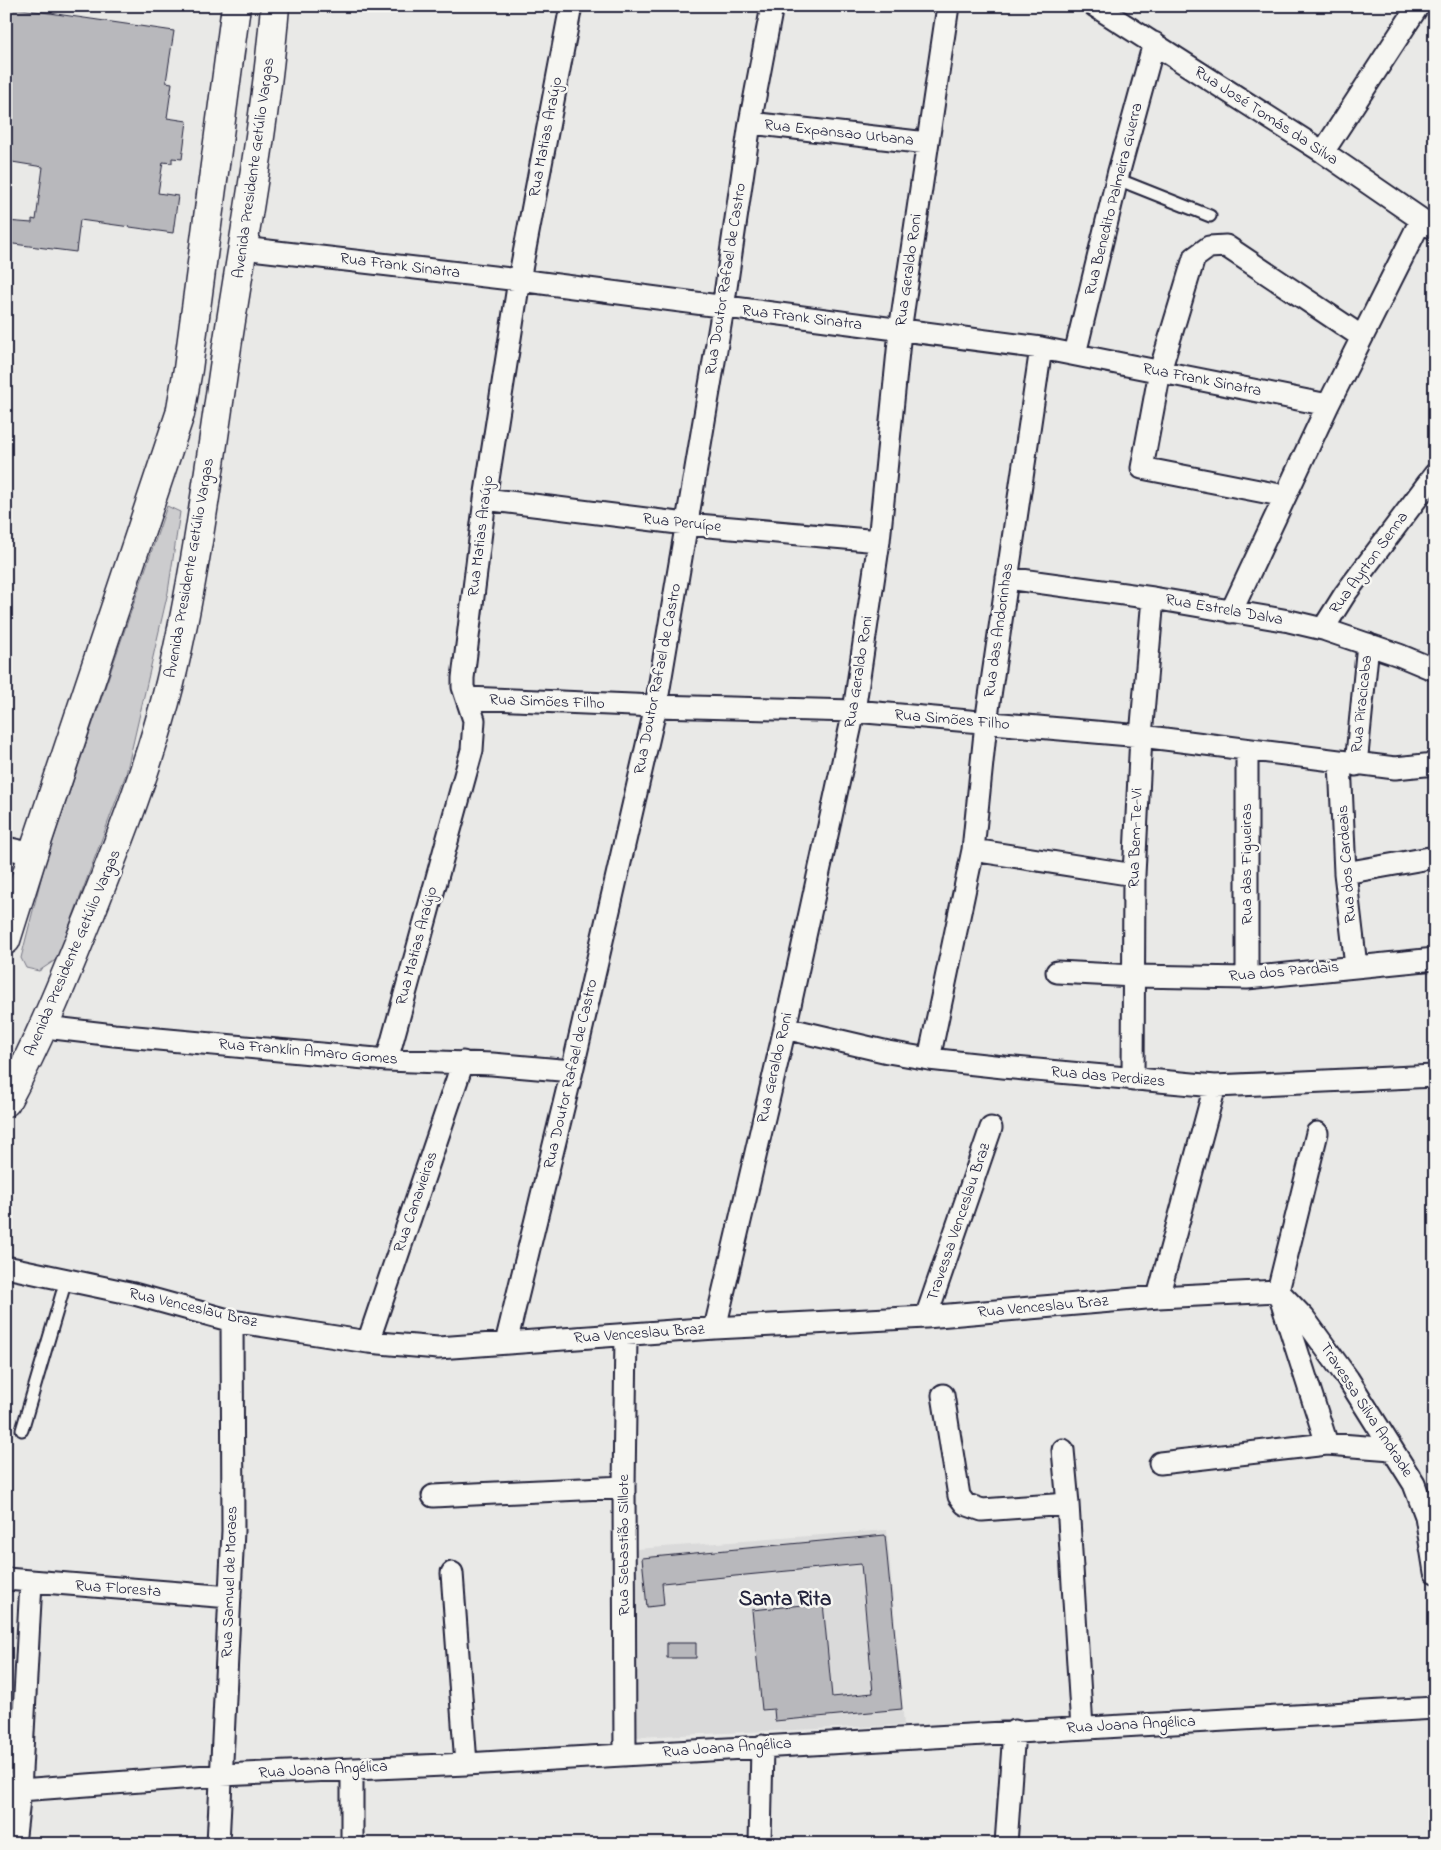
<svg xmlns="http://www.w3.org/2000/svg" width="1441" height="1850" viewBox="0 0 1441 1850" font-family="'Indie Flower',sans-serif">
<rect width="100%" height="100%" fill="#e9e9e7"/>
<filter id="ink" filterUnits="userSpaceOnUse"><feTurbulence type="fractalNoise" baseFrequency=".02" numOctaves="2"/><feDisplacementMap in="SourceGraphic" scale="10" xChannelSelector="R" yChannelSelector="G"/><feConvolveMatrix kernelMatrix="1 2 1 2 8 2 1 2 1" color-interpolation-filters="sRGB"/></filter>
<g filter="url(#ink)">
<path fill="#dadada" d="M 887,1530 L 904,1725 L 636,1737 L 637,1549 Z"/>
<path fill="#ccccce" stroke="#777784" d="M 167,506 L 180,512 L 168,592 L 126,774 L 57,959 L 39,971 L 26,968 L 21,958 L 44,867 Z"/>
<path fill="#b8b8bc" stroke="#22223b" d="M 8,7 L 174,31 L 166,82 L 172,83 L 167,118 L 187,121 L 182,159 L 172,158 L 172,163 L 163,162 L 158,193 L 178,196 L 173,233 L 80,220 L 76,252 L 6,243 L 6,221 L 32,223 L 32,219 L 36,220 L 43,167 L 6,161 L 6,125 L 9,108 L 6,108 L 6,22 Z
M 885,1535 L 902,1709 L 775,1721 L 774,1709 L 762,1710 L 752,1610 L 823,1603 L 832,1697 L 873,1693 L 861,1564 L 662,1583 L 664,1605 L 647,1607 L 642,1558 Z
M 667,1643 L 696,1643 L 696,1658 L 667,1658 Z"/>
<g fill="none" stroke-linecap="round" stroke-linejoin="round">
<g stroke="#22223b" stroke-width="15">
<path id="service" d="M 1117,179 L 1210,216
M 22,1430 L 66,1280"/>
</g>
<g stroke="#22223b" stroke-width="25">
<path id="minor" d="M 1095,6 L 1323,152 L 1435,229
M 750,123 L 927,143
M 1323,152 L 1418,6
M 243,248 L 519,280 L 1041,348 L 1328,405
M 1075,354 L 1119,171 L 1154,43
M 1285,496 L 1142,468 L 1160,371 L 1194,258 L 1209,247 L 1226,246 L 1362,337
M 485,499 L 686,524 L 879,541
M 1007,578 L 1153,598 L 1289,621 L 1323,629 L 1399,655 L 1435,670
M 1231,612 L 1328,405 L 1421,220
M 1323,629 L 1345,594 L 1435,474
M 467,698 L 656,706 L 854,711 L 1141,736 L 1395,768 L 1435,764
M 1247,750 L 1247,978
M 1340,762 L 1345,873 L 1356,966
M 1356,765 L 1368,644
M 6,848 L 33,854
M 973,850 L 1134,875
M 1345,873 L 1435,857
M 1057,972 L 1134,976 L 1247,978 L 1435,959
M 45,1027 L 114,1035 L 387,1060 L 492,1064 L 572,1071
M 785,1028 L 888,1052 L 929,1059 L 1003,1067 L 1215,1086 L 1435,1076
M 929,1059 L 973,850 L 986,723 L 1041,348
M 387,1060 L 472,750 L 474,720 L 463,687 L 463,678 L 485,499 L 519,280 L 571,6
M 1133,1080 L 1134,875 L 1141,736 L 1153,598
M 1317,1133 L 1278,1291 L 1327,1444
M 6,1267 L 134,1294 L 232,1321 L 368,1342 L 438,1348 L 715,1328 L 926,1317 L 1158,1297 L 1278,1291
M 1278,1291 L 1304,1318 L 1348,1379 L 1414,1484 L 1426,1516 L 1435,1572
M 1158,1297 L 1215,1086
M 926,1317 L 991,1128
M 715,1328 L 785,1028 L 854,711 L 879,541 L 900,331 L 948,6
M 368,1342 L 463,1062
M 506,1343 L 572,1071 L 656,706 L 723,308 L 750,123 L 772,6
M 943,1395 L 959,1496 L 965,1504 L 982,1510 L 1068,1504
M 1063,1450 L 1068,1504 L 1082,1728
M 1160,1463 L 1327,1444 L 1392,1449
M 433,1496 L 624,1487
M 452,1573 L 466,1764
M 6,1579 L 230,1597
M 625,1755 L 624,1487 L 626,1335
M 20,1790 L 221,1775 L 466,1764 L 1435,1708
M 14,1844 L 20,1790 L 31,1582
M 218,1844 L 233,1531 L 232,1321
M 352,1844 L 352,1769
M 760,1844 L 762,1746
M 1006,1844 L 1014,1731"/>
</g>
<g stroke="#22223b" stroke-width="31">
<path id="primary" d="M 6,940 L 33,854 L 180,414 L 188,369 L 236,6
M 6,1102 C 38,1043 63,982 88,920 C 119,842 150,764 170,683 C 197,570 211,454 228,340 C 245,229 266,118 275,6"/>
</g>
<use href="#service" stroke="#f6f6f2" stroke-width="11"/>
<use href="#minor" stroke="#f6f6f2" stroke-width="21"/>
<use href="#primary" stroke="#f6f6f2" stroke-width="28"/>
</g>
</g>
<g text-anchor="middle" dominant-baseline="central" stroke-width="5" stroke-linejoin="round" paint-order="stroke">
<g font-size="16" fill="#22223b" stroke="#f6f6f2">
<text transform="translate(1266 116) rotate(33)">Rua José Tomás da Silva</text>
<text transform="translate(839 133) rotate(6)">Rua Expansao Urbana</text>
<text transform="translate(546 137) rotate(-79)">Rua Matias Araújo</text>
<text transform="translate(254 168) rotate(-82)">Avenida Presidente Getúlio Vargas</text>
<text transform="translate(1114 199) rotate(-76)">Rua Benedito Palmeira Guerra</text>
<text transform="translate(400 266) rotate(7)">Rua Frank Sinatra</text>
<text transform="translate(909 270) rotate(-82)">Rua Geraldo Roni</text>
<text transform="translate(726 279) rotate(-81)">Rua Doutor Rafael de Castro</text>
<text transform="translate(802 318) rotate(7)">Rua Frank Sinatra</text>
<text transform="translate(1202 380) rotate(11)">Rua Frank Sinatra</text>
<text transform="translate(682 523) rotate(6)">Rua Peruípe</text>
<text transform="translate(481 536) rotate(-83)">Rua Matias Araújo</text>
<text transform="translate(1369 563) rotate(-54)">Rua Ayrton Senna</text>
<text transform="translate(190 568) rotate(-80)">Avenida Presidente Getúlio Vargas</text>
<text transform="translate(1224 610) rotate(10)">Rua Estrela Dalva</text>
<text transform="translate(999 630) rotate(-82)">Rua das Andorinhas</text>
<text transform="translate(859 672) rotate(-81)">Rua Geraldo Roni</text>
<text transform="translate(658 679) rotate(-79)">Rua Doutor Rafael de Castro</text>
<text transform="translate(547 702) rotate(2)">Rua Simões Filho</text>
<text transform="translate(1362 704) rotate(-84)">Rua Piracicaba</text>
<text transform="translate(952 720) rotate(5)">Rua Simões Filho</text>
<text transform="translate(1136 838) rotate(-88)">Rua Bem-Te-Vi</text>
<text transform="translate(1247 864) rotate(-90)">Rua das Figueiras</text>
<text transform="translate(1347 864) rotate(-94)">Rua dos Cardeais</text>
<text transform="translate(417 946) rotate(-75)">Rua Matias Araújo</text>
<text transform="translate(73 953) rotate(-67)">Avenida Presidente Getúlio Vargas</text>
<text transform="translate(1284 972) rotate(-5)">Rua dos Pardais</text>
<text transform="translate(308 1052) rotate(5)">Rua Franklin Amaro Gomes</text>
<text transform="translate(775 1068) rotate(-77)">Rua Geraldo Roni</text>
<text transform="translate(571 1074) rotate(-77)">Rua Doutor Rafael de Castro</text>
<text transform="translate(1108 1077) rotate(5)">Rua das Perdizes</text>
<text transform="translate(416 1202) rotate(-71)">Rua Canavieiras</text>
<text transform="translate(959 1222) rotate(-71)">Travessa Venceslau Braz</text>
<text transform="translate(1043 1307) rotate(-5)">Rua Venceslau Braz</text>
<text transform="translate(193 1308) rotate(13)">Rua Venceslau Braz</text>
<text transform="translate(639 1334) rotate(-4)">Rua Venceslau Braz</text>
<text transform="translate(1366 1410) rotate(57)">Travessa Silva Andrade</text>
<text transform="translate(624 1545) rotate(-90)">Rua Sebastião Sillote</text>
<text transform="translate(230 1582) rotate(-88)">Rua Samuel de Moraes</text>
<text transform="translate(118 1589) rotate(4)">Rua Floresta</text>
<text transform="translate(1131 1725) rotate(-3)">Rua Joana Angélica</text>
<text transform="translate(727 1748) rotate(-4)">Rua Joana Angélica</text>
<text transform="translate(323 1770) rotate(-3)">Rua Joana Angélica</text>
</g>
<g font-size="21" font-weight="bold" fill="#22223b" stroke="#f6f6f2">
<text x="785" y="1600">Santa Rita</text>
</g>
</g>
<rect width="1441" height="1850" fill="none" stroke="#f6f6f2" stroke-width="25"/>
<rect x="12" y="12" width="1416" height="1825" fill="none" stroke="#22223b" stroke-width="2" filter="url(#ink)"/>
</svg>
